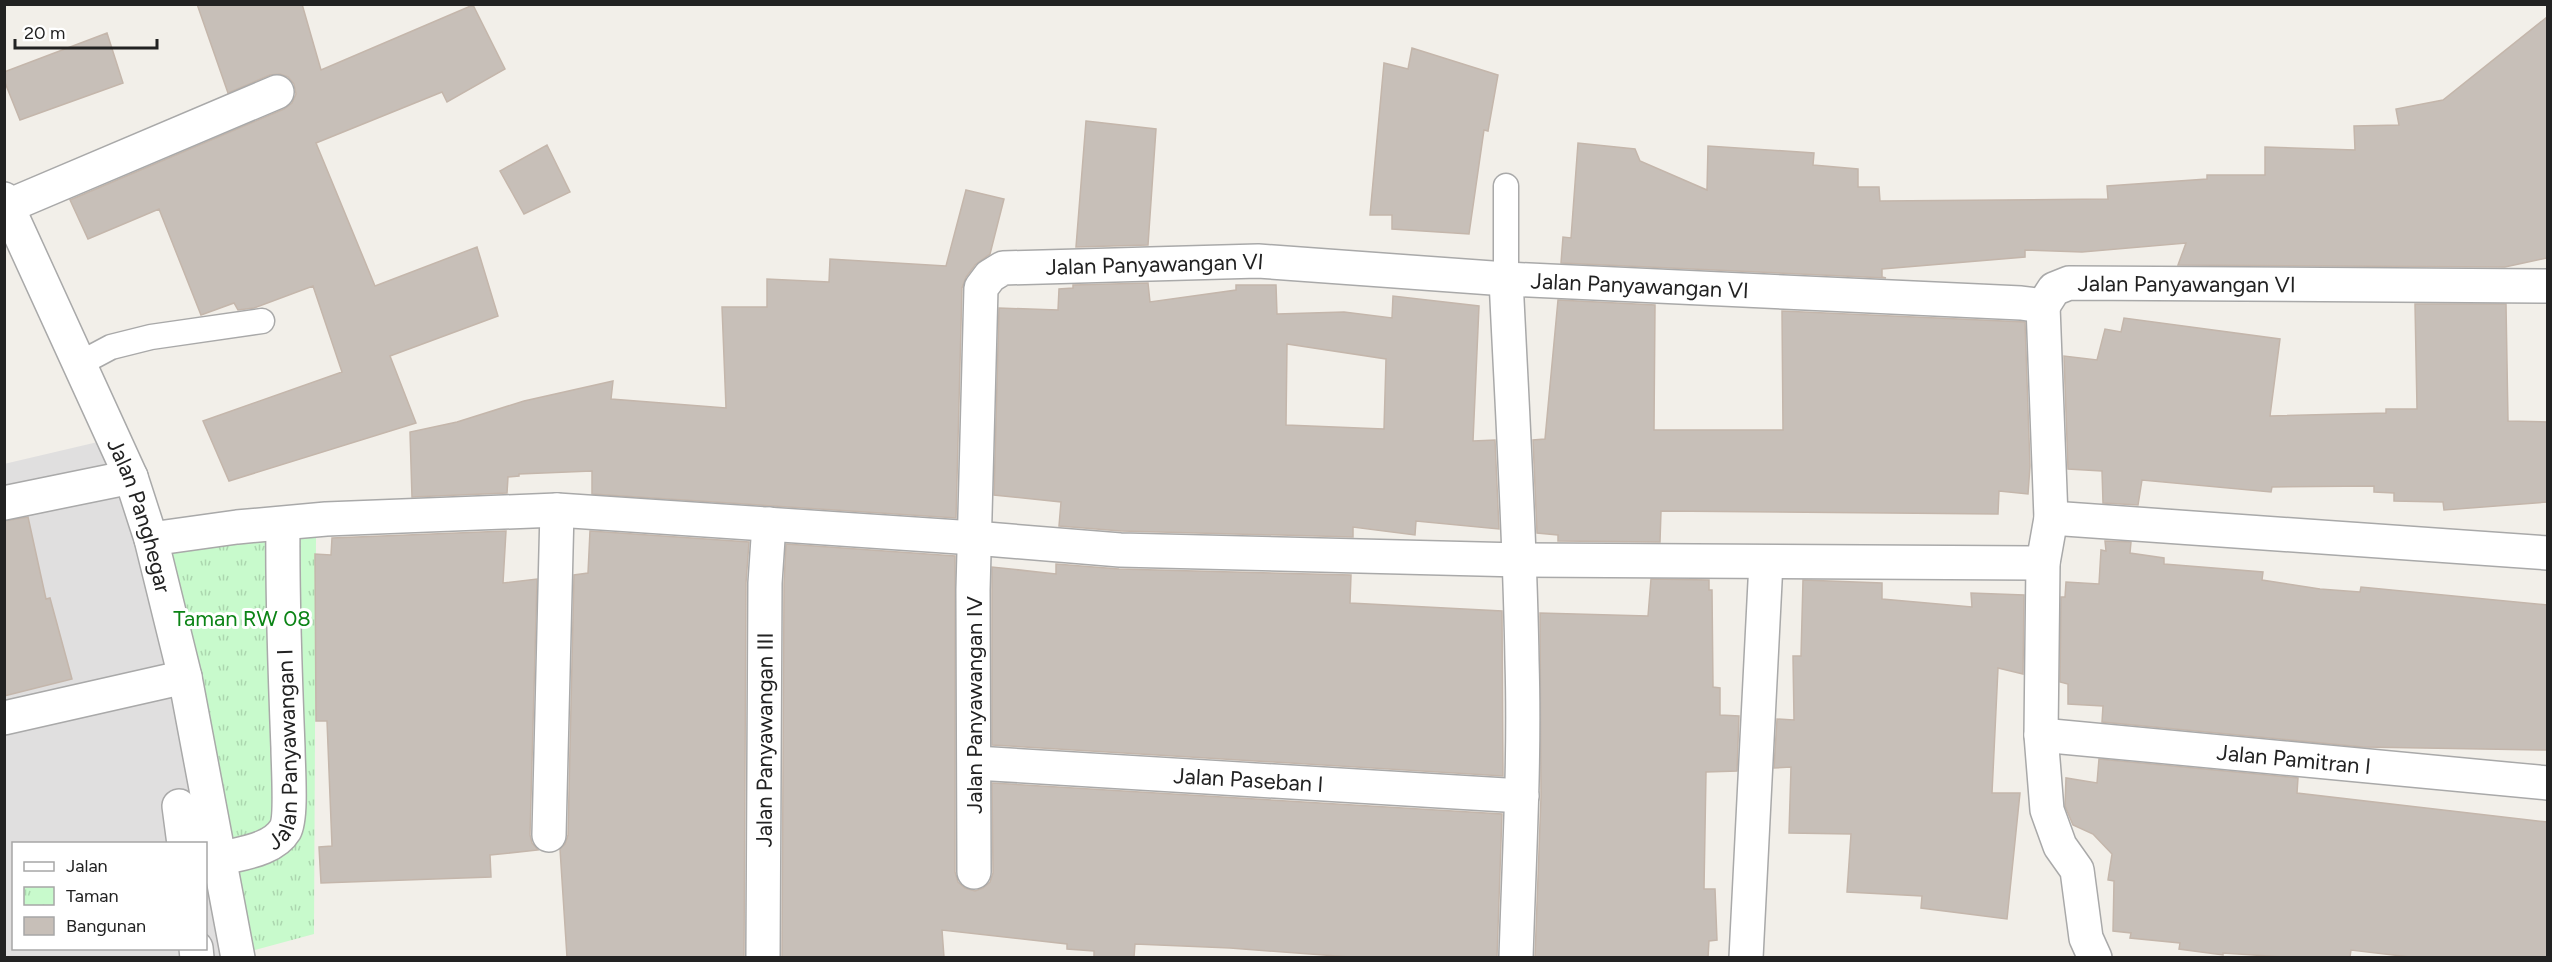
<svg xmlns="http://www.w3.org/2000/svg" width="2552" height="962" viewBox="0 0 2552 962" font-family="Figtree,sans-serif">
<defs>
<pattern id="park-tufts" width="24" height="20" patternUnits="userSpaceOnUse" patternTransform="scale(1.5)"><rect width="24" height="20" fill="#c8facc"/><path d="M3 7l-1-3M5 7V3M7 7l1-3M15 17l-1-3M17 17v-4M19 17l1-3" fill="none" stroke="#acd6af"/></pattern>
</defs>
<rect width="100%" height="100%" fill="#f2efe9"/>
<path fill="#e0dfdf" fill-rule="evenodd" d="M 102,441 L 185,668 L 230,957 L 5,957 L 4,464 ZM 14,844 L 206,844 L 206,948 L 14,948 Z"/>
<path fill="url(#park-tufts)" d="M 316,537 L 314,934 L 237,955 L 154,551 Z"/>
<path fill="#c7bfb8" stroke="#c4b6ab" stroke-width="1.5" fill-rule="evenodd" d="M 197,4 L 302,4 L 321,70 L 473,5 L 505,69 L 447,102 L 442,92 L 316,143 L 375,286 L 477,247 L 498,316 L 390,356 L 416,423 L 229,481 L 203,421 L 342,372 L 313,286 L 254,308 L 238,310 L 234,303 L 201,315 L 159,209 L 88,239 L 70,200 L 284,109 L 292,103 L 296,94 L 294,84 L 288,77 L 280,74 L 270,75 L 228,93 Z
M 2547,17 L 2547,258 L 2505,267 L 2178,265 L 2186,243 L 2082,252 L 2025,250 L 2025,257 L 1882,269 L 1882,277 L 1886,278 L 1561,263 L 1563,237 L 1571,238 L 1578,143 L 1635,149 L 1640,161 L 1707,190 L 1708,146 L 1814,153 L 1813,165 L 1858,169 L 1858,187 L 1879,187 L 1880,201 L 2108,199 L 2107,186 L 2207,179 L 2207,175 L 2265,175 L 2265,147 L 2355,150 L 2354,126 L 2399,125 L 2396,109 L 2443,100 Z
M 107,33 L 123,83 L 20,120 L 4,80 L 4,72 Z
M 1412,48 L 1498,75 L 1488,131 L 1484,130 L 1469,234 L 1392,229 L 1392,215 L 1370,215 L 1384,63 L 1408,69 Z
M 1086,121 L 1156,129 L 1148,245 L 1076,247 Z
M 547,145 L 570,192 L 524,214 L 500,171 Z
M 966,190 L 1004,199 L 990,254 L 975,265 L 966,277 L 962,288 L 956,518 L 592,494 L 592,471 L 519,474 L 519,476 L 508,477 L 507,493 L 412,497 L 410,432 L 457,422 L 524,401 L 613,381 L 611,399 L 726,408 L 722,307 L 767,307 L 767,279 L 829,282 L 830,259 L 946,266 Z
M 1148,283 L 1150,302 L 1236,290 L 1236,285 L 1276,285 L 1277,314 L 1344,312 L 1392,318 L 1393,296 L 1479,306 L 1473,441 L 1495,440 L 1499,529 L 1416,521 L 1415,535 L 1353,527 L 1353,537 L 1121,531 L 1059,526 L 1061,502 L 994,495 L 999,308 L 1058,310 L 1059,289 L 1073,288 L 1073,285 ZM 1287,344 L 1386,359 L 1384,429 L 1286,425 Z
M 1558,300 L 1655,305 L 1654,430 L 1783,430 L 1782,311 L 2025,322 L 2030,466 L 2028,494 L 1999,491 L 1998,514 L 1661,511 L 1660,542 L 1558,541 L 1558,535 L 1537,533 L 1533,440 L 1545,439 Z
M 2415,304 L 2506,304 L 2508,421 L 2547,422 L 2547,502 L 2444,510 L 2443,502 L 2394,501 L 2394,493 L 2374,492 L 2374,486 L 2272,487 L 2271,492 L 2142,480 L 2138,505 L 2103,503 L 2102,471 L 2068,469 L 2064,356 L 2097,360 L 2105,329 L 2121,332 L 2124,318 L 2280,339 L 2270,416 L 2386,413 L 2386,409 L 2417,409 Z
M 28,517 L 46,599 L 50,598 L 72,679 L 4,696 L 4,521 Z
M 506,531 L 503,583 L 537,579 L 530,835 L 532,843 L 538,850 L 490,855 L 491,877 L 321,883 L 319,847 L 332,846 L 327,721 L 316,721 L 315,554 L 331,555 L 332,538 Z
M 590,531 L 749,542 L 746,583 L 744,957 L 567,957 L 560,849 L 565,844 L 568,835 L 574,575 L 588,573 Z
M 2105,541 L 2131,542 L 2130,553 L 2164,558 L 2164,564 L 2263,572 L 2262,580 L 2320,589 L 2360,592 L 2361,587 L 2547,605 L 2547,750 L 2363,747 L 2102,722 L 2103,706 L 2068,704 L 2068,684 L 2060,682 L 2061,597 L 2065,597 L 2066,582 L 2099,584 L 2101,550 L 2106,551 Z
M 786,544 L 955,556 L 955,872 L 958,882 L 965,888 L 975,891 L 983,888 L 990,882 L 993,873 L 992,783 L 1502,814 L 1497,957 L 1350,957 L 1230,948 L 1135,944 L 1134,957 L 1094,957 L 1094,951 L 1067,949 L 1067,944 L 942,930 L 944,957 L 782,957 L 784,584 Z
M 1056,564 L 1119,569 L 1351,575 L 1350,603 L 1502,611 L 1503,776 L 992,745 L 992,567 L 1056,574 Z
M 1651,579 L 1709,580 L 1709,590 L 1712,590 L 1713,687 L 1720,688 L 1720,715 L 1739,716 L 1737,771 L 1706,772 L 1704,889 L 1715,889 L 1717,940 L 1709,941 L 1708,957 L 1535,957 L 1541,797 L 1540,613 L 1648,616 Z
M 1803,580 L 1882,583 L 1882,599 L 1972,607 L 1971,593 L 2024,595 L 2023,674 L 1998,668 L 1992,793 L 2020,793 L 2007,919 L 1921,908 L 1922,896 L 1847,892 L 1851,834 L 1789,833 L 1791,767 L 1774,768 L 1777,719 L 1794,720 L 1793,656 L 1801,656 Z
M 2099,759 L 2298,778 L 2297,793 L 2547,822 L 2547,957 L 2410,957 L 2351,950 L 2350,957 L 2283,957 L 2223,953 L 2223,955 L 2179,949 L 2180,943 L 2130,938 L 2131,933 L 2113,931 L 2114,881 L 2108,880 L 2112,854 L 2093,834 L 2073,825 L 2065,806 L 2066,778 L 2097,783 Z"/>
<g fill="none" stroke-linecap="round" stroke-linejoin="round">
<g stroke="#a9a9a9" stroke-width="27">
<path id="service" d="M 1506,279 L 1506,186
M 79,364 L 111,347 L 151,337 L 262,321"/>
</g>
<g stroke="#a9a9a9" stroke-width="36">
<g id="minor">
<path d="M 8,206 L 277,92"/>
<path d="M 1506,279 C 1512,407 1520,534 1522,661 C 1525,760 1519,859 1516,958"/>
<path d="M 2043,306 L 2051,518 L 2043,563 L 2041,735 L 2047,810 L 2060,846 L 2077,870 L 2086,938 L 2095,958"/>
<path id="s1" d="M 2043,306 L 2054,289 L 2069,283 L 2548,286"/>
<path d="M 4,503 L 131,477"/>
<path d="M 2051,518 L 2548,553"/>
<path d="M 151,539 L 237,527 L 326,519 L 557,510 L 974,538 L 1120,550 L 1520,560 L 2043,563"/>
<path d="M 4,718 L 185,677"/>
<path id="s2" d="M 2041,735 L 2548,783"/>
<path id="s3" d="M 975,763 L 1522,796"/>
<path d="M 179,806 L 184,844"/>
<path d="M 549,835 L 557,510"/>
<path id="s4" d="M 220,859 C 241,853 273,850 285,830 C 292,818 288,764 288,748 C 285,673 282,599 283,524"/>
<path id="s5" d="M 974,872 L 973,590 L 981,288 L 990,276 L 1003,268 L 1258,261 L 1506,279 L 2021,303 L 2043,306"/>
<path d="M 196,948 L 197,958"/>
<path id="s6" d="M 763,958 L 765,583 L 769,524"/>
<path d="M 1746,958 L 1766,562"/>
</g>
</g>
<g stroke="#a9a9a9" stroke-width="36">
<g id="tertiary">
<path id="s7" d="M 4,199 L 131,477 L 151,539 L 185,677 L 238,958"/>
</g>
</g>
<use href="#service" stroke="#fff" stroke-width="24"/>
<use href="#minor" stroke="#fff" stroke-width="33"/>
<use href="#tertiary" stroke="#fff" stroke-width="33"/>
</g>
<g text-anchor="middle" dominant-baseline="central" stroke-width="6" stroke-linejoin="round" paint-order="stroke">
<g font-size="22" fill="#222" stroke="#fff">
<text stroke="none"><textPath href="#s5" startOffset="766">Jalan Panyawangan VI</textPath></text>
<text stroke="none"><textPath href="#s1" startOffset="154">Jalan Panyawangan VI</textPath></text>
<text stroke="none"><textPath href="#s5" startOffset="1252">Jalan Panyawangan VI</textPath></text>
<text stroke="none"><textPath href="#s7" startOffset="345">Jalan Panghegar</textPath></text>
<text transform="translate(974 705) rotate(-90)">Jalan Panyawangan IV</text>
<text stroke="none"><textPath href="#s6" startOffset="218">Jalan Panyawangan III</textPath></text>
<text stroke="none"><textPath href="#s4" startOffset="153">Jalan Panyawangan I</textPath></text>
<text stroke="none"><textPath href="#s2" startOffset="254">Jalan Pamitran I</textPath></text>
<text stroke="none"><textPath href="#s3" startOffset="274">Jalan Paseban I</textPath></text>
</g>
<g font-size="22" fill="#0c8416" stroke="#fff">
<text x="242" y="618">Taman RW 08</text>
</g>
</g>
<rect width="2552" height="962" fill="none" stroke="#222222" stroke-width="12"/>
<rect x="12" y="842" width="195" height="108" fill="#ffffff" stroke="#a7a7a7" stroke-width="1.5"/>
<rect x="24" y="862" width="30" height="9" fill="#ffffff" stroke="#a7a7a7" stroke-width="1.5"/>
<text x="66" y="872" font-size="18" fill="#222222">Jalan</text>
<rect x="24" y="887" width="30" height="18" fill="url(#park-tufts)" stroke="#a7a7a7" stroke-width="1.5"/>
<text x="66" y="902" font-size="18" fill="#222222">Taman</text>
<rect x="24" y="917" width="30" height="18" fill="#c7bfb8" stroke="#a7a7a7" stroke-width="1.5"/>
<text x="66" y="932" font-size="18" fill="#222222">Bangunan</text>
<path d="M15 39v9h142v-9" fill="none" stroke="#222222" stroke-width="3"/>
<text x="24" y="39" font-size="18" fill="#222222" stroke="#ffffff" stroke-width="4.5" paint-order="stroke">20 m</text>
</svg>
